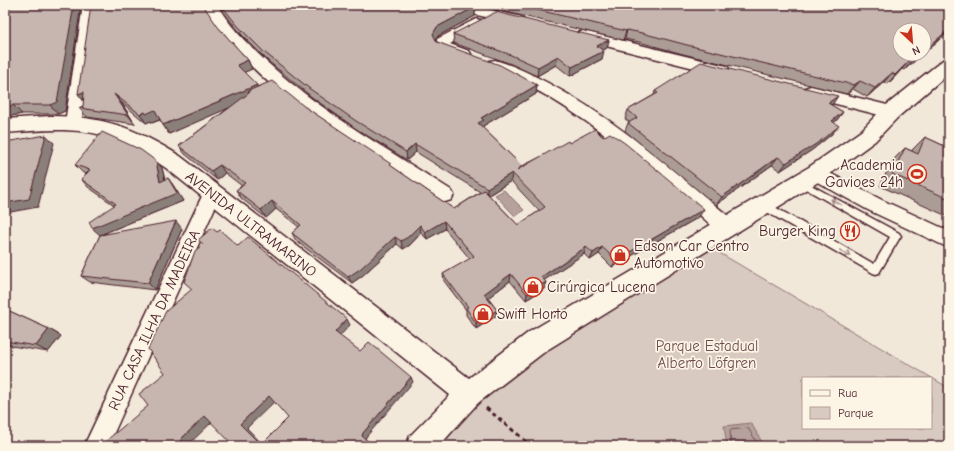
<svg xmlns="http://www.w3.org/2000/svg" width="954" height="451" viewBox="0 0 954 451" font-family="'Comic Neue',sans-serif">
<rect width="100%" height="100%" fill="#f1e8da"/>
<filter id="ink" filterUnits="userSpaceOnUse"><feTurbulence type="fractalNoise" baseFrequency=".025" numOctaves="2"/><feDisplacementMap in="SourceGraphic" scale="8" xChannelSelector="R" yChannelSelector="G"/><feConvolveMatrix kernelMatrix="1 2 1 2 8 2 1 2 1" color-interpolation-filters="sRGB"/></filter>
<g filter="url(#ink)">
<path fill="#d8cac0" stroke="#917476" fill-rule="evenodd" d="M 706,245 L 949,388 L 949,446 L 441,446 L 480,400 L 539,352 ZM 803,378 L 931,378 L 931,428 L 803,428 Z"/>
<path fill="#b6a19c" stroke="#8b6d6f" d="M 504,190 L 524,210 L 515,216 L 495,195 Z
M 751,423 L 763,444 L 762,446 L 727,446 L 724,426 Z"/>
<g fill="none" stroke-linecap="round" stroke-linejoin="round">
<path stroke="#755358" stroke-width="1" d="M 731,446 L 730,430 L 748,428 L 759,446"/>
<g stroke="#4a1f2b" stroke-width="3">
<path id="service" d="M 800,179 L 899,233 L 901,236 L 899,239 L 879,273 L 876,274 L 873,273 L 760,208 L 759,205 L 760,202 L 766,202 L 874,264 L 890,237 L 797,184 L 796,182 Z"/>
</g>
<g stroke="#4a1f2b" stroke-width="3">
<path id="minor" d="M 83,5 L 97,5 L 81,123 L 79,127 L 73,129 L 67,127 L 65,123 Z
M 203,5 L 217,5 C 231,28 249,46 269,64 C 324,114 389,150 451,190 L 454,195 L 451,200 L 445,202 L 439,200 C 358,148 252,90 203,5 Z
M 443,5 L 469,5 L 522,17 L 524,20 L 522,23 L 517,24 L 445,8 Z
M 476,19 L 481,20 L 483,23 L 481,26 L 450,44 L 469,51 L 471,54 L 469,57 L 464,59 L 439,50 L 435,42 L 437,39 Z
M 583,31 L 722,65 L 727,66 L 730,70 L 727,74 L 722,75 L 578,39 L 576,36 L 578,33 Z
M 495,60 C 513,65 531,74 548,83 C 616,119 674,171 733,220 L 736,226 L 733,232 L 726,234 L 719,232 C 666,185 613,136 552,99 C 532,87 511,78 490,69 L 487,65 L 490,61 Z
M 811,86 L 891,106 L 897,108 L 899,112 L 897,116 L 891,118 L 805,96 L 803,92 L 805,88 Z
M 816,166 L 882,200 L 949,231 L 949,248 L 868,210 L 810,178 L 807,173 L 810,168 Z
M 212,187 L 218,189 L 221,194 L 108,446 L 84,446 L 203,194 L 206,189 Z"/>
</g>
<g stroke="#4a1f2b" stroke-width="3">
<path id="tertiary" d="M 50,116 C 104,116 135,128 180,156 L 478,385 L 482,394 L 478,403 L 469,407 L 460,403 L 166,168 C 150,157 133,146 115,139 C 80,126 41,130 5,133 L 5,119 Z"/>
</g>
<g stroke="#4a1f2b" stroke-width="3">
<path id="secondary" d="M 949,58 L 949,73 L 898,117 L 875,141 L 823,179 L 547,350 L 478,403 L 439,446 L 406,446 L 410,436 L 460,385 L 529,332 L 809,167 L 861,131 L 884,107 L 943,60 Z"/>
</g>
<path stroke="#4a1f2b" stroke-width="3" stroke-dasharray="4.5 3.5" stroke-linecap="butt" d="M 486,408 L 532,446
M 741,446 L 744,443"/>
<use href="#service" fill="#fcf5e5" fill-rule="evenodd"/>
<use href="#minor" fill="#fcf5e5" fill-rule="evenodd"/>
<use href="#tertiary" fill="#fcf5e5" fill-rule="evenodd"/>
<use href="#secondary" fill="#fcf5e5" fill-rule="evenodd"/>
</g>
<path fill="#ab9d96" stroke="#4a1f2b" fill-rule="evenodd" d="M 5,5 L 65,111 L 58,114 L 22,114 L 5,117 Z
M 218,5 L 467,5 L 475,7 L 475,16 L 438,36 L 436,39 L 437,42 L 537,85 L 536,94 L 483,126 L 483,128 L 522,166 L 569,143 L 699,217 L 612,267 L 599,254 L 590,260 L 584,254 L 544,280 L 544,289 L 526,300 L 510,281 L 488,298 L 497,310 L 496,316 L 476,329 L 466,315 L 466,310 L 444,281 L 443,274 L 470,259 L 445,229 L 427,239 L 421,233 L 410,245 L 403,249 L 397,244 L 362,276 L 352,283 L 296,241 L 292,233 L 299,227 L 276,209 L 266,218 L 241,198 L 236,190 L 242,186 L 225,173 L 217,180 L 185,154 L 179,146 L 231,106 L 169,134 L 160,120 L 152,123 L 151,121 L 146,123 L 121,102 L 135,124 L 87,117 L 79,108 L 218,27 L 248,60 L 252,69 L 244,72 L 258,87 L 305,107 L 454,209 L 480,192 L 416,152 L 407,160 L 358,130 L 313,98 L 268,61 L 242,35 ZM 511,181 L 539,211 L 518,225 L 489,195 Z
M 477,5 L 949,5 L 949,31 L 924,53 L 924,30 L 923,54 L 904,70 L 902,69 L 888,84 L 884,82 L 867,97 L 853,89 L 847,94 L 683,54 L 639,42 L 625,39 L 623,40 Z
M 453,34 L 609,40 L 607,48 L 603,50 L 602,59 L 570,76 L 556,65 L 537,76 L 511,64 L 454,43 Z
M 655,91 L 831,105 L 843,112 L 836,121 L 834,122 L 832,134 L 812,150 L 780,171 L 772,165 L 716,205 L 625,131 L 628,123 L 629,122 L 625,119 L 628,110 L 654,95 Z
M 925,137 L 949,148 L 949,217 L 880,186 L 892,161 L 905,148 L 912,151 L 912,150 Z
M 75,165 L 162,168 L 165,180 L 168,178 L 173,185 L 183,201 L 102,234 L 182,229 L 155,290 L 90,282 L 81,276 L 114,205 L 88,187 L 81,179 L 86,174 L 83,173 Z
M 5,309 L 49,329 L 61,336 L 48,352 L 12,346 L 5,342 Z"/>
<path fill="#8b7f7a" stroke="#4a1f2b" d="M 74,5 L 81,5 L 65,111 L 58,114 L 50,105 Z
M 475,7 L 475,16 L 438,36 L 434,43 L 433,34 L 437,27 Z
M 949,29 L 949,31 L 924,53 L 924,51 Z
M 627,30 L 625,39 L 623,40 L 626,31 Z
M 609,40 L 607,48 L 595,54 L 597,46 Z
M 604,51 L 602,59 L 570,76 L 572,67 Z
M 920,54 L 923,54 L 904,70 L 912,61 Z
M 558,56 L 556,65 L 537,76 L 538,67 Z
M 248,60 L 252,69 L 241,74 L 237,65 Z
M 910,60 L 902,69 L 888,84 L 895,75 Z
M 892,73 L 884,82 L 867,97 L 875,88 Z
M 860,81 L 853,89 L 847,94 L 854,85 Z
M 257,85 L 261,94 L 169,134 L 163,125 Z
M 537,85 L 536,94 L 483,126 L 483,128 L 478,123 L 481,118 Z
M 84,92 L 85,103 L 78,94 Z
M 114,94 L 121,102 L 135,124 L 128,115 Z
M 838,96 L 832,105 L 828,103 Z
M 13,105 L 22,114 L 5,117 L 5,107 Z
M 155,110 L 161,119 L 152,123 L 151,121 L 146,123 L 140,114 L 145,112 Z
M 843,112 L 836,121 L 825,129 L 832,121 Z
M 839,126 L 832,134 L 812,150 L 780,171 L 786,163 Z
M 46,135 L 54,143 L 38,207 L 5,213 L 5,203 Z
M 415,144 L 416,152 L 407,160 L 406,152 Z
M 778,157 L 772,165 L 716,205 L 722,197 Z
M 156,161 L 162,168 L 167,189 L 160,182 Z
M 220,165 L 225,173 L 217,180 L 211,171 Z
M 512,173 L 511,181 L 487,196 L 487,188 Z
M 168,178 L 173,185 L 183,201 L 100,235 L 92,228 Z
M 272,201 L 276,209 L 266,218 L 261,210 Z
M 704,209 L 699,217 L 612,267 L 616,260 Z
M 176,221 L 182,229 L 155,290 L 148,283 Z
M 444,221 L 445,229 L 427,239 L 425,232 Z
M 420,225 L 421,233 L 410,245 L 403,249 L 401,241 Z
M 395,237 L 397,244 L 362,276 L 352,283 L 348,277 Z
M 586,247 L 584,254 L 540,283 L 541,277 Z
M 602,247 L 599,254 L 590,260 L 593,253 Z
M 511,274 L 510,281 L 484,301 L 484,294 Z
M 546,282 L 544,289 L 526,300 L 527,294 Z
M 497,310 L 496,316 L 476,329 L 476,323 Z
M 347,319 L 350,325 L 338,338 L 335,332 Z
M 49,329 L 61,336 L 48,352 L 36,346 Z
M 411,377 L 413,382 L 366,437 L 365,440 L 362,436 L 363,433 Z
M 269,396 L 275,401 L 247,428 L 264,446 L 262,446 L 240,424 Z
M 205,416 L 213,421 L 189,444 L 191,446 L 181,446 L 180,440 Z"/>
<path fill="#c7b6af" stroke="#4a1f2b" d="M 5,5 L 74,5 L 57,102 L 50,105 L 13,105 L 5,107 Z
M 91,5 L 203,5 L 218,27 L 248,60 L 237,65 L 257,85 L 163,125 L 155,110 L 146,114 L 145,112 L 140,114 L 114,94 L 128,115 L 79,108 L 83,106 L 84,92 L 78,94 Z
M 221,5 L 467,5 L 475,7 L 437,27 L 433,34 L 437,42 L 500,65 L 537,85 L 481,118 L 484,120 L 478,123 L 522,166 L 517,170 L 568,141 L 569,143 L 595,129 L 603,137 L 610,133 L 626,144 L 704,209 L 616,260 L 602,247 L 593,253 L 586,247 L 541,277 L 546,282 L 527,294 L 511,274 L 484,294 L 497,310 L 476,323 L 466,308 L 468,307 L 443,274 L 474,256 L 444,221 L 425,232 L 420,225 L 408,237 L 401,241 L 395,237 L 360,269 L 348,277 L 292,233 L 301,225 L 272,201 L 261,210 L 236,190 L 245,183 L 220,165 L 211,171 L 179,146 L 249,93 L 248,91 L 272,81 L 305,107 L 391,164 L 390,165 L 454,209 L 484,190 L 518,225 L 545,207 L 512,173 L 487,188 L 415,144 L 406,152 L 356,121 L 310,89 L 264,52 L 238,26 Z
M 517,5 L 949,5 L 949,29 L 924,51 L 924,30 L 900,30 L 900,54 L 920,54 L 912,61 L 910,60 L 895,75 L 892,73 L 875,88 L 860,81 L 854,85 L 687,45 L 642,33 L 627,30 L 626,31 Z
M 496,12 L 609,40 L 597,46 L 604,51 L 572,67 L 558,56 L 538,67 L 511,55 L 453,34 Z
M 701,62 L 838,96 L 828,103 L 843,112 L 832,121 L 839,126 L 819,142 L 786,163 L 778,157 L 722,197 L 628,123 L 637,118 L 628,110 L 658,93 L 655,91 Z
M 102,132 L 141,150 L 156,161 L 160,182 L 168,178 L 177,193 L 92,228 L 89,222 L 116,204 L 81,179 L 90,170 L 75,165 Z
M 46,135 L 29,199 L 5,203 L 5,142 Z
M 925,137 L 949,148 L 949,199 L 892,174 L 905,148 L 918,154 Z
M 176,221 L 148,283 L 81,276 L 100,235 Z
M 212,228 L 217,232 L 220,230 L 238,246 L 248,237 L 347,319 L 335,332 L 360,351 L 369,342 L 411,377 L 363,433 L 362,436 L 374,446 L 262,446 L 261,445 L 288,418 L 269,396 L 240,424 L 262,446 L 234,446 L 205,416 L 180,440 L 183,443 L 181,446 L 102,446 L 102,444 L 148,406 L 139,394 L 165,373 L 148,349 L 166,311 L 192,289 L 184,282 L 195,251 L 203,244 L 198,240 Z
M 5,309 L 49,329 L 36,346 L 5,341 Z"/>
<defs><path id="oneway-shaft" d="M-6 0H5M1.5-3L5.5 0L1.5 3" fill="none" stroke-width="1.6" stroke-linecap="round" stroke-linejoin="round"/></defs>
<g stroke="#a38a88">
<use href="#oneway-shaft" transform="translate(836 202) rotate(-151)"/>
<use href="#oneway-shaft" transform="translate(845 253) rotate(30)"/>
</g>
</g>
<defs>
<g id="stadium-ring" transform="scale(1)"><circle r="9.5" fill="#fcf5e5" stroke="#c8321e" stroke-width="1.5"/><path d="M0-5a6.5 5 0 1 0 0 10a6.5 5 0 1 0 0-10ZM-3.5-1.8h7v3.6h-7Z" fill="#c8321e"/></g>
<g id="restaurant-ring" transform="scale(1)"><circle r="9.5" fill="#fcf5e5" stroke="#c8321e" stroke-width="1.5"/><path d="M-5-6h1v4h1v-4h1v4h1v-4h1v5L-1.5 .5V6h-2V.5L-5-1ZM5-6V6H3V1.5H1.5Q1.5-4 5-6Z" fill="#c8321e"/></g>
<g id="shop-ring" transform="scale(1)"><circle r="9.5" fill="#fcf5e5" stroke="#c8321e" stroke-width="1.5"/><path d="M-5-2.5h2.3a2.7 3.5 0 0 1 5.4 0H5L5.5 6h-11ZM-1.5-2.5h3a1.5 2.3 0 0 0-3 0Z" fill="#c8321e"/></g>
</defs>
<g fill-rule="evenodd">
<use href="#stadium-ring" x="917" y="174"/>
<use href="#restaurant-ring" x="850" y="231"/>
<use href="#shop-ring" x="620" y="255"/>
<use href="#shop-ring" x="533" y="287"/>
<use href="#shop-ring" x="483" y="314"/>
</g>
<g text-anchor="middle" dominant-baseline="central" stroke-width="3.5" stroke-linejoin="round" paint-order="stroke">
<g font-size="15" fill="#4a1f2b" stroke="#fcf5e5" text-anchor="start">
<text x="903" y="165" text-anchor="end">Academia<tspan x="903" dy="17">Gavioes 24h</tspan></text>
<text x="836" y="231" text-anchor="end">Burger King</text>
<text x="634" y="246">Edson Car Centro<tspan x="634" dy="17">Automotivo</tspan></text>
<text x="547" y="287">Cirúrgica Lucena</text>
<text x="497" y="314">Swift Horto</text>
</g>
<g font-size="15" fill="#4a1f2b" stroke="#fcf5e5">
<text transform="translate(251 224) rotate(38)">AVENIDA ULTRAMARINO</text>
<text transform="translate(154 320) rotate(-65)">RUA CASA ILHA DA MADEIRA</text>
</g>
<g font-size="15" fill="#6e4a50" stroke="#fcf5e5">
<text x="707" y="346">Parque Estadual<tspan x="707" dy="17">Alberto Löfgren</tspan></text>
</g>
</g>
<rect width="954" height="451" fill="none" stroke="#fcf5e5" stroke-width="20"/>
<rect x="10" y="10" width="934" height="431" fill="none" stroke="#4a1f2b" stroke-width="1.5" filter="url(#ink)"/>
<rect x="802" y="377" width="130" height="52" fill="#fcf5e5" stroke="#b59f9b"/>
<rect x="810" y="390" width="20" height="6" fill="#fcf5e5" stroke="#b59f9b"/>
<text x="838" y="397" font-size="12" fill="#4a1f2b">Rua</text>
<rect x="810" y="407" width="20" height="12" fill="#d8cac0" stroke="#b59f9b"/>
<text x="838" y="417" font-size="12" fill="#4a1f2b">Parque</text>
<g transform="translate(912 42) rotate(154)"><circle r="19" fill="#fcf5e5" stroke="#b59f9b"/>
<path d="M0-3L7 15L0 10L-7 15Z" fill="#c8321e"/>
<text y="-6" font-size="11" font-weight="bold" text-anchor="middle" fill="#4a1f2b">N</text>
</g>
</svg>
